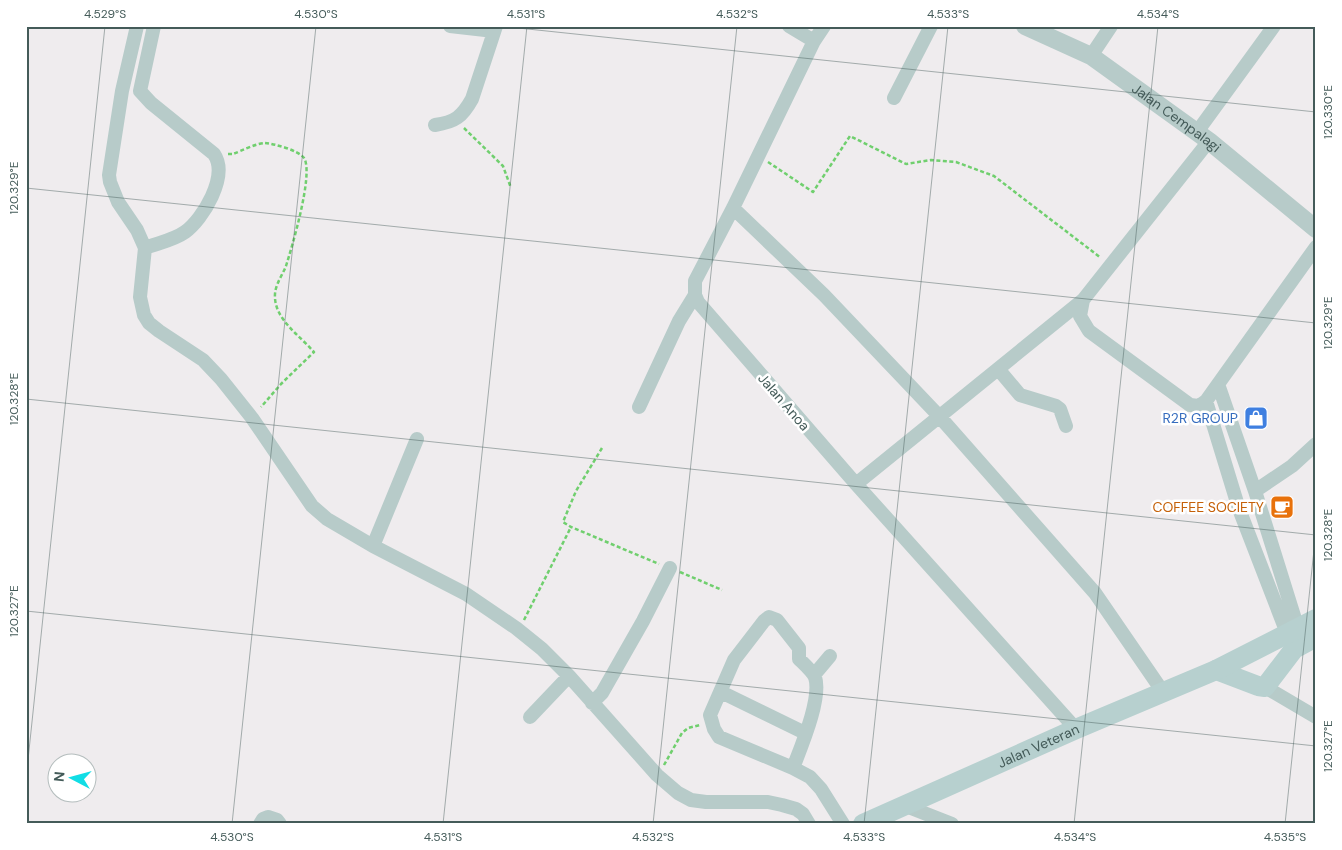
<svg xmlns="http://www.w3.org/2000/svg" width="1342" height="850" viewBox="0 0 1342 850" font-family="'DM Sans',sans-serif">
<rect width="100%" height="100%" fill="#efecee"/>
<g fill="none" stroke-linecap="round" stroke-linejoin="round">
<path stroke="#70cf6e" stroke-width="2.5" stroke-dasharray="4 2.5" stroke-linecap="butt" d="M 464,128 L 503,166 L 511,188
M 228,154 L 233,154 C 241,151 257,143 265,143 C 275,144 298,150 304,158 C 314,173 292,247 286,266 C 282,276 274,286 275,298 C 276,320 300,336 314,352 L 281,384 L 261,407
M 768,162 L 813,192 L 850,136 L 906,164 L 931,160 L 956,162 L 994,176 L 1101,258
M 602,448 L 576,491 L 563,522 L 571,527 L 659,564
M 680,572 L 722,590
M 524,620 L 571,527
M 664,765 L 682,733 L 688,728 L 700,725"/>
<path stroke="#b7cbc9" stroke-width="14" d="M 137,26 L 122,91 L 109,175 L 110,182 L 118,202 L 137,230 L 145,248 L 140,297 L 144,315 L 149,323 L 159,331 L 203,360 L 221,379 L 252,418 L 312,506 L 327,519 L 373,546 L 466,594 L 516,628 L 542,649 L 569,676 L 657,775 L 678,793 L 691,800 L 706,802 L 768,802 L 782,805 L 796,809 L 803,814 L 809,824
M 450,26 L 494,31
M 789,26 L 814,41
M 824,26 L 814,41 L 733,208 L 695,281 L 695,295 L 698,302 L 856,484 L 1076,729
M 1091,56 L 1111,26
M 894,98 L 931,26
M 435,125 C 455,122 462,117 472,99 L 496,26
M 1197,132 L 1274,26
M 733,208 L 824,295 L 939,416 L 1095,593 L 1163,692
M 145,248 C 158,243 174,240 185,232 C 203,219 229,176 214,154 L 151,103 L 140,91 L 154,26
M 1083,300 L 1080,316 L 1089,331 L 1190,405 L 1199,406 L 1206,401 L 1316,247
M 999,370 L 1020,395 L 1056,406 L 1060,409 L 1066,426
M 1218,384 L 1255,491 L 1300,635
M 1206,401 L 1239,509 L 1290,641
M 639,407 L 679,321 L 695,295
M 856,484 L 1083,300 L 1209,141
M 1255,491 L 1292,466 L 1316,444
M 373,546 L 417,439
M 814,675 L 830,656
M 1265,687 L 1316,717
M 721,692 L 805,733
M 592,703 L 602,693 L 643,621 L 670,568
M 530,717 L 569,676
M 793,768 C 801,747 822,698 815,677 C 812,671 804,664 799,659 L 799,648 L 777,620 L 769,617 L 764,621 L 734,660 L 710,715 L 714,729 L 719,737 L 793,768 L 810,777 L 821,789 L 843,824
M 906,806 L 952,824
M 260,824 L 263,819 L 268,817 L 277,820 L 280,824"/>
<path stroke="#b7cbc9" stroke-width="18" id="s1" d="M 1025,26 L 1091,56 L 1209,141 L 1316,229"/>
<g stroke="#b7d0cf" stroke-width="20">
<path d="M 1216,670 L 1258,686 L 1265,687 L 1294,649 L 1316,637"/>
<path id="s2" d="M 863,824 L 1076,729 L 1216,670 L 1316,619"/>
</g>
</g>
<path fill="none" stroke="#445b59" stroke-width="1" stroke-opacity="0.45" d="M 499,26 L 1316,112M 26,188 L 1316,323M 26,399 L 1316,535M 26,611 L 1316,746M 26,779 L 105,26M 26,822 L 44,824M 232,824 L 316,26M 443,824 L 527,26M 653,824 L 737,26M 864,824 L 948,26M 1074,824 L 1158,26M 1285,824 L 1316,531"/>
<defs>
<g id="shop-square" transform="scale(1.25)"><rect x="-9" y="-9" width="18" height="18" rx="4" fill="#3f7fe0" stroke="#fff"/><path d="M-5-2.5h2.3a2.7 3.5 0 0 1 5.4 0H5L5.5 6h-11ZM-1.5-2.5h3a1.5 2.3 0 0 0-3 0Z" fill="#fff"/></g>
<g id="cafe-square" transform="scale(1.25)"><rect x="-9" y="-9" width="18" height="18" rx="4" fill="#e8710a" stroke="#fff"/><path d="M-5.5-4.5H6V0H3Q3 3.5 0 3.5H-2.5Q-5.5 3.5-5.5 0ZM3-3.2v2h1.7v-2ZM-6 4.5H4V6H-6Z" fill="#fff"/></g>
</defs>
<g fill-rule="evenodd">
<use href="#shop-square" x="1256" y="418"/>
<use href="#cafe-square" x="1282" y="507"/>
</g>
<g text-anchor="middle" dominant-baseline="central" stroke-width="5" stroke-linejoin="round" paint-order="stroke">
<g font-size="14" fill="#445b59" stroke="#fff">
<text stroke="none"><textPath href="#s1" startOffset="178">Jalan Cempalagi</textPath></text>
<text transform="translate(784 402) rotate(49)">Jalan Anoa</text>
<text stroke="none"><textPath href="#s2" startOffset="192">Jalan Veteran</textPath></text>
</g>
<g font-size="14" fill="#366cbe" stroke="#fff" text-anchor="end">
<text x="1238" y="418">R2R GROUP</text>
</g>
<g font-size="14" fill="#c56008" stroke="#fff" text-anchor="end">
<text x="1264" y="507">COFFEE SOCIETY</text>
</g>
</g>
<rect width="1342" height="850" fill="none" stroke="#ffffff" stroke-width="55"/>
<g transform="translate(72 778) rotate(276)"><circle r="24" fill="#ffffff" stroke="#b4bdbd"/>
<path d="M0-4L9 19L0 12L-9 19Z" fill="#11dde5"/>
<text y="-8" font-size="14" font-weight="bold" text-anchor="middle" fill="#445b59">N</text>
</g>
<rect x="28" y="28" width="1286" height="794" fill="none" stroke="#445b59" stroke-width="2"/>
<g font-size="12" text-anchor="middle" fill="#445b59">
<text x="105" y="18">4.529°S</text>
<text x="316" y="18">4.530°S</text>
<text x="526" y="18">4.531°S</text>
<text x="737" y="18">4.532°S</text>
<text x="948" y="18">4.533°S</text>
<text x="1158" y="18">4.534°S</text>
<text transform="translate(1328 112) rotate(-90)" y="4">120.330°E</text>
<text transform="translate(14 188) rotate(-90)" y="4">120.329°E</text>
<text transform="translate(1328 323) rotate(-90)" y="4">120.329°E</text>
<text transform="translate(14 399) rotate(-90)" y="4">120.328°E</text>
<text transform="translate(1328 535) rotate(-90)" y="4">120.328°E</text>
<text transform="translate(14 611) rotate(-90)" y="4">120.327°E</text>
<text transform="translate(1328 746) rotate(-90)" y="4">120.327°E</text>
<text x="232" y="841">4.530°S</text>
<text x="443" y="841">4.531°S</text>
<text x="653" y="841">4.532°S</text>
<text x="864" y="841">4.533°S</text>
<text x="1075" y="841">4.534°S</text>
<text x="1285" y="841">4.535°S</text>
</g>
</svg>
